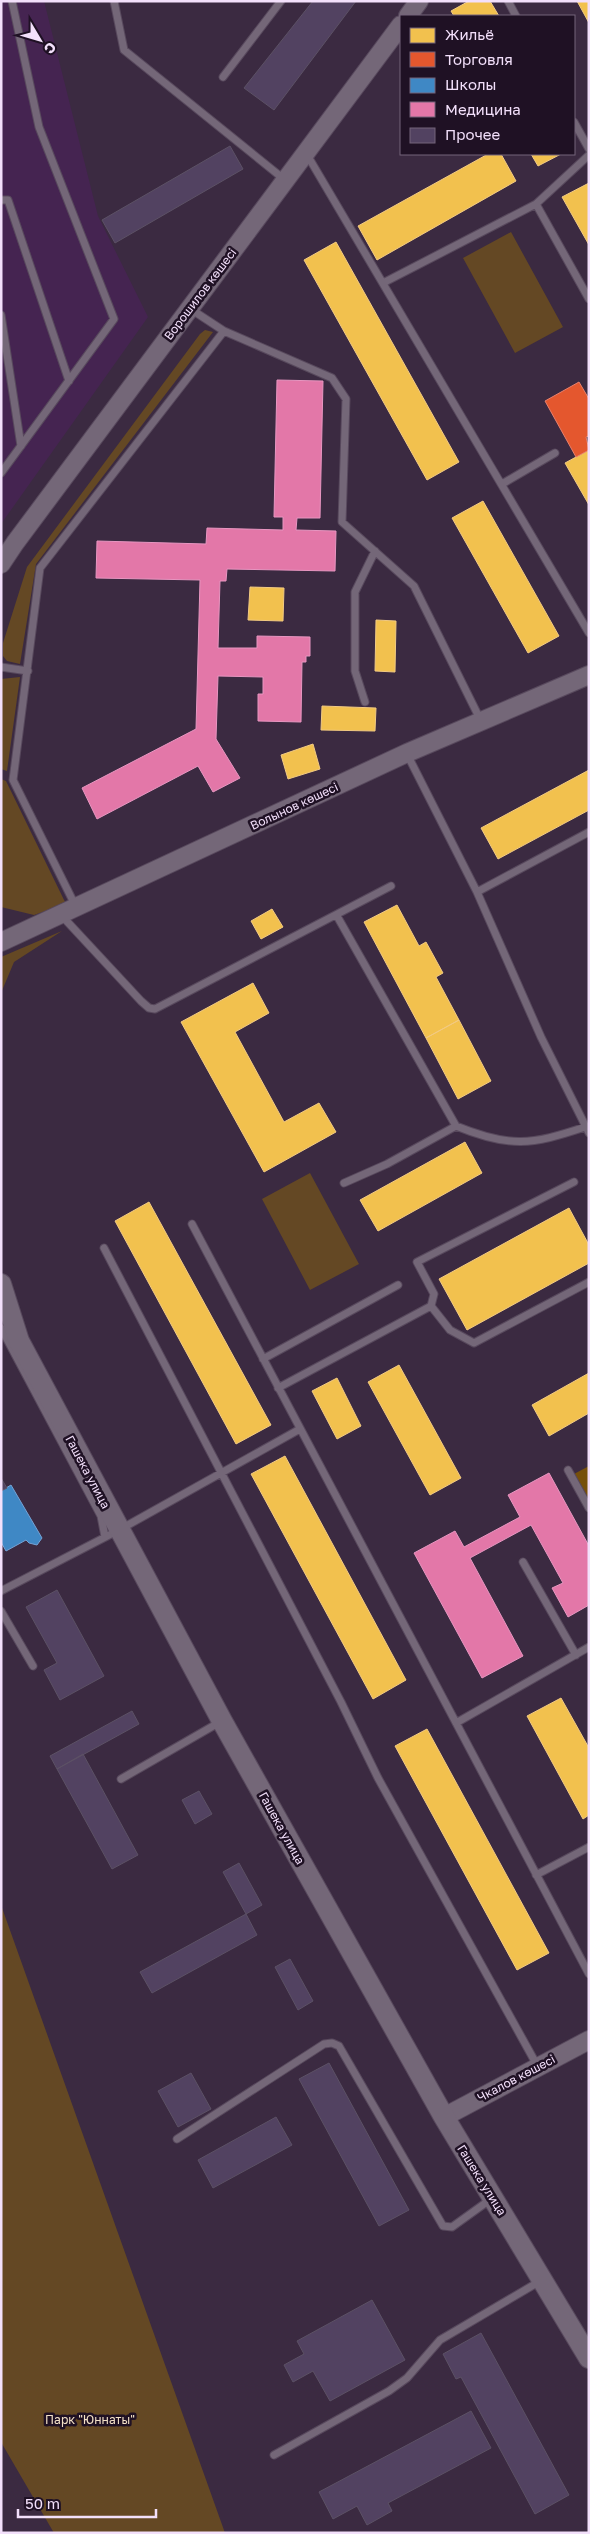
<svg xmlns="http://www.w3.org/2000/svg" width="590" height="2534" viewBox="0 0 590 2534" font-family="'Golos Text',sans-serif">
<rect width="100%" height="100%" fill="#3b2a41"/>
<path fill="#452451" d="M 1,1 L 44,1 L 98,216 L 148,317 L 1,524 Z"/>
<path fill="#644824" d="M 511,232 L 563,327 L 515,353 L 463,258 Z
M 205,330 L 213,332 L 36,564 L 20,664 L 7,661 L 3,656 L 3,643 L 27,567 L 200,334 Z
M 20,677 L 7,771 L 1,769 L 1,679 Z
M 1,779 L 6,781 L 66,904 L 34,915 L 1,907 Z
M 62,931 L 14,962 L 1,993 L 1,957 Z
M 310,1173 L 359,1264 L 310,1290 L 262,1199 Z
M 1,1905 L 225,2533 L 54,2533 L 1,2442 Z"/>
<path fill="#764f0b" d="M 589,1466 L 589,1500 L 574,1474 Z"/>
<path fill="#f2c14e" stroke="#f2ca82" d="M 469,1 L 490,1 L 499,16 L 454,16 L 451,11 Z
M 577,1 L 589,1 L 589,23 Z
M 488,154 L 501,154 L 516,181 L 377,260 L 358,226 Z
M 531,154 L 561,154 L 538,166 Z
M 589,183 L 589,245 L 562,197 Z
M 336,242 L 459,462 L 427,480 L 304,260 Z
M 589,450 L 589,505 L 565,463 Z
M 483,501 L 559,636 L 528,653 L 452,518 Z
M 250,587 L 284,588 L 283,621 L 248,620 Z
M 376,620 L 396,621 L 395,672 L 375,671 Z
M 322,706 L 376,708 L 375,731 L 321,730 Z
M 313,744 L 320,769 L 288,779 L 281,755 Z
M 589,770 L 589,810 L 498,859 L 481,828 Z
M 397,905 L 419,946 L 426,942 L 443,973 L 436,977 L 459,1020 L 426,1038 L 364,922 Z
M 272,909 L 283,927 L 261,939 L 251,921 Z
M 253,983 L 269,1013 L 235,1032 L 284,1122 L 319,1103 L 336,1132 L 264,1172 L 181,1022 Z
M 459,1020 L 491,1081 L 458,1099 L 426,1038 Z
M 465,1142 L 482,1173 L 378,1231 L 360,1200 Z
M 149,1202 L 271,1425 L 236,1444 L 115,1221 Z
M 569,1208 L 589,1245 L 589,1263 L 467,1330 L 439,1279 Z
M 399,1365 L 461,1478 L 430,1495 L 368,1382 Z
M 589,1373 L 589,1413 L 549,1436 L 532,1405 Z
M 337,1378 L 361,1426 L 337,1439 L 312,1391 Z
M 285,1456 L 406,1680 L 373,1699 L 251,1474 Z
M 561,1698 L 589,1748 L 589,1815 L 583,1819 L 527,1716 Z
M 427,1729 L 549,1953 L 517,1970 L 395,1746 Z"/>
<path fill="#e4572e" stroke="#e8806c" d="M 579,382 L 589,399 L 589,436 L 586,437 L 589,450 L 576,457 L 545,401 Z"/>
<path fill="#3f88c5" stroke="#75a2d5" d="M 11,1485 L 42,1538 L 37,1545 L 29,1543 L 26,1540 L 6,1551 L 1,1542 L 1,1491 Z"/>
<path fill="#e377a8" stroke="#e896c1" d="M 277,380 L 323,381 L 320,518 L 297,518 L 296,530 L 336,531 L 335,571 L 227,569 L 226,581 L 220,581 L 218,648 L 257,648 L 257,636 L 310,637 L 310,656 L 306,656 L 306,662 L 302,662 L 301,722 L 258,721 L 258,694 L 263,694 L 263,677 L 218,676 L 216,739 L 240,778 L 213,792 L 198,766 L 97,819 L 82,788 L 196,729 L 200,580 L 96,578 L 97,541 L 206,544 L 207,528 L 283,530 L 283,517 L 274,517 Z
M 549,1473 L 589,1546 L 589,1605 L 568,1617 L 552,1588 L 563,1583 L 531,1525 L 470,1558 L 523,1656 L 482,1678 L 414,1553 L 455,1531 L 464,1547 L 520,1517 L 508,1495 Z"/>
<path fill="#524261" stroke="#5c5165" d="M 313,1 L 356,1 L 274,110 L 244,88 Z
M 230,146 L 243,169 L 115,243 L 102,220 Z
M 1,1478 L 7,1488 L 1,1491 Z
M 57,1590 L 104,1676 L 60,1700 L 44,1670 L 57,1663 L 26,1607 Z
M 132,1711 L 139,1724 L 57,1769 L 50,1756 Z
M 83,1754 L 138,1855 L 112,1869 L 57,1769 Z
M 199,1791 L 212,1814 L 195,1824 L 182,1800 Z
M 239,1863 L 262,1905 L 246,1914 L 223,1872 Z
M 246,1914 L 257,1935 L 152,1993 L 140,1972 Z
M 290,1959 L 313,2001 L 298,2010 L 275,1967 Z
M 329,2063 L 409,2210 L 379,2226 L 299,2079 Z
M 191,2073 L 211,2109 L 178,2127 L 158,2091 Z
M 276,2117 L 292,2145 L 213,2188 L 198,2160 Z
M 372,2300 L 405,2360 L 330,2401 L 313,2371 L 293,2382 L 284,2365 L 304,2354 L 297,2341 Z
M 481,2333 L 569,2495 L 535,2514 L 461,2377 L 456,2379 L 443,2354 Z
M 471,2411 L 491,2448 L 388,2503 L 392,2511 L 367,2525 L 357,2506 L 333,2519 L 319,2492 Z"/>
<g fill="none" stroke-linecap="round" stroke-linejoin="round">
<g stroke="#58495d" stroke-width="9">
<path id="service" d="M 114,1 L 124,50 L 285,180
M 508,1 L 516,16
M 223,77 L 281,1
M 574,122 L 589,149
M 306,153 L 589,633
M 589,155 L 536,204 L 589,299
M 1,200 L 8,200 L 69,381
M 383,283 L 536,204
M 1,315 L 21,446
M 224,331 L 332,378 L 346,399 L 342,522 L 414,586 L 481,721
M 1,473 L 114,319 L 39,127 L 12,1
M 502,484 L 555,453
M 1,667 L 28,671
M 365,702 L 355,671 L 355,592 L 375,551
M 407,754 L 477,892 L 589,832
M 477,892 L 541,1037 L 589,1133
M 76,907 L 13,780 L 40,568 L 224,331 L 189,308
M 62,916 L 141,1001 L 149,1008 L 155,1009 L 391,886
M 337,916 L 456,1126 C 510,1148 531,1145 585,1127
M 344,1183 L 387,1164 L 456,1126
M 192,1224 L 589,1974
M 104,1248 L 341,1702 L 378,1778 L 538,2067
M 431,1306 L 450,1330 L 474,1343 L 589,1282
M 1,1328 L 101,1516 L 105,1537
M 263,1359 L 398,1285
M 278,1388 L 431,1306 L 434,1294 L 417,1262 L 574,1182
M 568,1470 L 589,1508
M 523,1562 L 576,1655
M 1,1591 L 119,1530 L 300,1429
M 1,1611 L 33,1666
M 456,1723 L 589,1647
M 121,1779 L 220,1722
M 536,1875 L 589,1847
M 177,2139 L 324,2044 L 332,2043 L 339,2046 L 443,2226 L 452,2227 L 491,2199
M 274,2455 L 389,2391 L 407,2378 L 440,2340 L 542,2280"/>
</g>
<g stroke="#58495d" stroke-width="20">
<path id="tertiary" d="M 408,16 L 419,1
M 1,564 L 15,543 L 401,25
M 1,942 L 407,753 L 589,675
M 444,2117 L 589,2040"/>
</g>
<g stroke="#58495d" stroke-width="22">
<path id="secondary" d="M 1,1284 L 19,1341 L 222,1721 L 444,2117 L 589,2358"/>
</g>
<use href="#service" stroke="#746778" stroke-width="7"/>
<use href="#tertiary" stroke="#746778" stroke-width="18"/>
<use href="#secondary" stroke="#746778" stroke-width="20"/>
</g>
<g text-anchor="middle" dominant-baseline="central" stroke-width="5" stroke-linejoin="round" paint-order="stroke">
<g font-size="12" fill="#f3e0fb" stroke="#1f1124">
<text transform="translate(200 294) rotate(-53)">Ворошилов көшесі</text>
<text transform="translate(294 806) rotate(-25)">Волынов көшесі</text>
<text transform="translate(88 1472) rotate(62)">Гашека улица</text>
<text transform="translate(282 1828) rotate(61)">Гашека улица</text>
<text transform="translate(516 2078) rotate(-28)">Чкалов көшесі</text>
<text transform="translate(482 2180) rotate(58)">Гашека улица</text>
</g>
<g font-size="12" fill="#f3e1c7" stroke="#1f1124">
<text x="90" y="2419">Парк "Юннаты"</text>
</g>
</g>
<rect width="590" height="2534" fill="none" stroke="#f3e0fb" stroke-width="5"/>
<rect x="400" y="15" width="175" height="140" fill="#1f1124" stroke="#74647a"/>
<rect x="410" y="28" width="25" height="15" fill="#f2c14e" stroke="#74647a"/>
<text x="445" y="40" font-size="15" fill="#f3e0fb">Жильё</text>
<rect x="410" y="52" width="25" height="15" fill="#e4572e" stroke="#74647a"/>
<text x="445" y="65" font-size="15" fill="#f3e0fb">Торговля</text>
<rect x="410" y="78" width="25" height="15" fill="#3f88c5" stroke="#74647a"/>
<text x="445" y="90" font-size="15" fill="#f3e0fb">Школы</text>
<rect x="410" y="102" width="25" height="15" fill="#e377a8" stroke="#74647a"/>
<text x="445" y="115" font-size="15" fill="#f3e0fb">Медицина</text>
<rect x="410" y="128" width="25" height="15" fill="#524261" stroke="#74647a"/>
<text x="445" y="140" font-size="15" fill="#f3e0fb">Прочее</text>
<g transform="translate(40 40) rotate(128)" stroke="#1f1124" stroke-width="4" paint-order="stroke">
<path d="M0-4L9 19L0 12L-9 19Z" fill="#f3e0fb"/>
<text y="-8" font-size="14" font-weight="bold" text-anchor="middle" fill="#f3e0fb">С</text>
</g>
<path d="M18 2509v8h138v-8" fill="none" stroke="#f3e0fb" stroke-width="2.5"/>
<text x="25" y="2509" font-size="15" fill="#f3e0fb" stroke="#1f1124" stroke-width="4" paint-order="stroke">50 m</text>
</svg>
